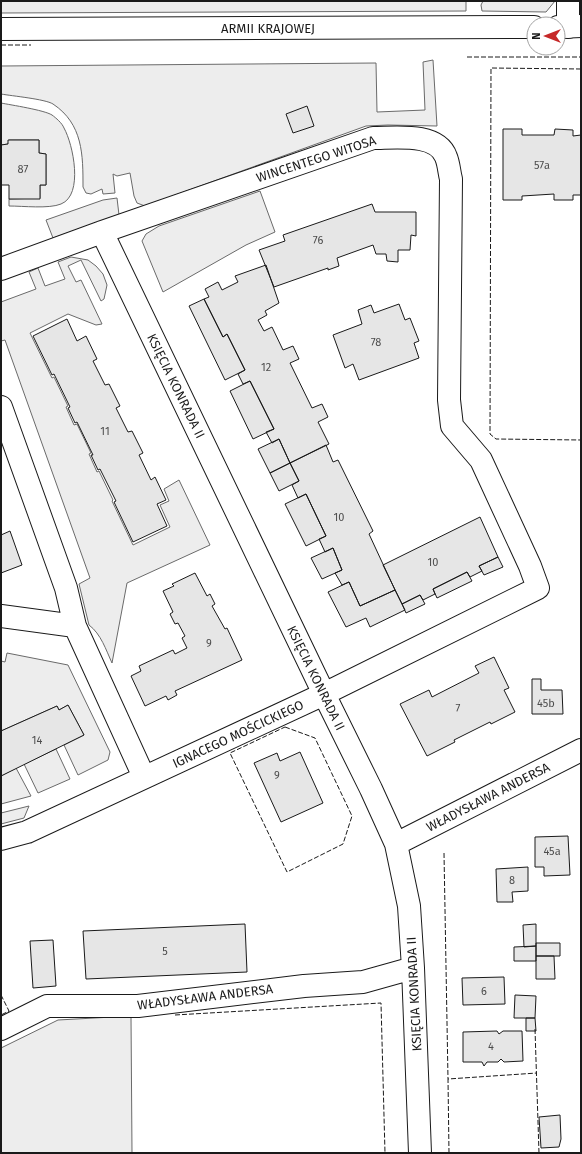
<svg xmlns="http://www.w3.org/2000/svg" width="582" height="1154" viewBox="0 0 582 1154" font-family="'Fira Sans',sans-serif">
<rect width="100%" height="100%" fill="#fff"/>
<path fill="#ededed" stroke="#6a6a6a" d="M 1,1 L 466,1 L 466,11 L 1,13 Z
M 483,1 L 555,1 L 546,12 L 482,11 L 481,5 Z
M 433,60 L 437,126 L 388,125 L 366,126 L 145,206 L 137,203 L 134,196 L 130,173 L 117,176 L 113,174 L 115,193 L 103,194 L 102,189 L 91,194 L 86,193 L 83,187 C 83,155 83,124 53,104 C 45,99 12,96 1,94 L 1,66 L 376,63 L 377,112 L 425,110 L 423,62 Z
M 1,103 C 11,105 44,110 52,115 C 56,118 62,123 64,128 C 73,144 84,195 61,204 C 49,209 23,206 9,206 L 9,199 L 40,198 L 40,185 L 46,185 L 46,154 L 39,153 L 39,140 L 9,140 L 8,144 L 1,145 Z
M 260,191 L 275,232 L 246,245 L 163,292 L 142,241 L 146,234 L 159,226 Z
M 117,198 L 119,215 L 53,238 L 46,220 L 103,200 Z
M 71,257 L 88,260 L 96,266 L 103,274 L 107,285 L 104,299 L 101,301 L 81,260 L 68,266 L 76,282 L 81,280 L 102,324 L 96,325 L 68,314 L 30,333 L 52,378 L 54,377 L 68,406 L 66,407 L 74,425 L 77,424 L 91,453 L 89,454 L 97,472 L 99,471 L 113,500 L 112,501 L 133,545 L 170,527 L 160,505 L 169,501 L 164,489 L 179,480 L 210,545 L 127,583 L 112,663 C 106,650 101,634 89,625 L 79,584 L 90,578 L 5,340 L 1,341 L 1,302 L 36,289 L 29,272 L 38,268 L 45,286 L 65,279 L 58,262 Z
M 7,653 L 68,665 L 110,752 L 108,760 L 78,775 L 64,745 L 84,735 L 68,705 L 59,710 L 57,706 L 1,731 L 1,661 L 5,662 Z
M 56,749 L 70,779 L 38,793 L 24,764 Z
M 16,768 L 31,796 L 1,804 L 1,776 Z
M 29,806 L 24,818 L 1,824 L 1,813 Z
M 131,1016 L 132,1153 L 1,1153 L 1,1048 L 58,1020 Z"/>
<path fill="#e6e6e6" stroke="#1a1a1a" d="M 307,106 L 314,126 L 293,133 L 286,114 Z
M 503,129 L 522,129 L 522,135 L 554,135 L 555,129 L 573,130 L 573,136 L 581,135 L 581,195 L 573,195 L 573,200 L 554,200 L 554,194 L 522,196 L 522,200 L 503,200 Z
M 8,140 L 39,140 L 39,153 L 46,154 L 46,185 L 40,185 L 40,199 L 9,199 L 9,185 L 1,185 L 1,145 L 8,144 Z
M 372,204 L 375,212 L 416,212 L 416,236 L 411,235 L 410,250 L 398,250 L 398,262 L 387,261 L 386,254 L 376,254 L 373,245 L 337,258 L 339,266 L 328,270 L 328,268 L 274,287 L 259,250 L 285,241 L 283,235 Z
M 266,265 L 279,303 L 265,311 L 267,315 L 258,320 L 264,331 L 272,327 L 283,350 L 293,346 L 299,359 L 290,363 L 312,408 L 322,404 L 328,417 L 318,422 L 329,444 L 290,463 L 279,439 L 272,443 L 266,432 L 274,429 L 250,381 L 243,384 L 238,374 L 245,370 L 227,334 L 223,337 L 204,299 L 209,297 L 205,289 L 218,282 L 222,290 L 238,282 L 235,276 Z
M 204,299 L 223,337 L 227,334 L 245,370 L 225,380 L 189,306 Z
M 399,304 L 405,320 L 410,318 L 419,341 L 414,343 L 419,358 L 359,380 L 353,364 L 345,368 L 333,335 L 362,324 L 358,310 L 371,305 L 374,313 Z
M 67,319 L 77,341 L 86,336 L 97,359 L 93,361 L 105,385 L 109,384 L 120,406 L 116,408 L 128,432 L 132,431 L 143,453 L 139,455 L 151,480 L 155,477 L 166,500 L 157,504 L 167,526 L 133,542 L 114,502 L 116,501 L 100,469 L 98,470 L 91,455 L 93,455 L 77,422 L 75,423 L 68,408 L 70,407 L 54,374 L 52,375 L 33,336 Z
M 250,381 L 274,429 L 253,439 L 230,391 Z
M 279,439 L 290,463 L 270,473 L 258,449 Z
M 326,445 L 333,462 L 338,460 L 373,531 L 369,534 L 395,590 L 360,606 L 349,582 L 342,585 L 335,573 L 342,570 L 333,548 L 325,552 L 319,539 L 326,536 L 306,494 L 298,498 L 292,485 L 299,481 L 290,463 Z
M 290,463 L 299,481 L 279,491 L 270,473 Z
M 306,494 L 326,536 L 306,546 L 285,504 Z
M 480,517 L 498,557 L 479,566 L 482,571 L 470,577 L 467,572 L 433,589 L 435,594 L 423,600 L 420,595 L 402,604 L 383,565 Z
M 10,531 L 22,565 L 1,573 L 1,535 Z
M 333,548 L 342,570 L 322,579 L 311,558 Z
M 498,557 L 503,567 L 484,575 L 479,566 Z
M 467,572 L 472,581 L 437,598 L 433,589 Z
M 195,573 L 207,596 L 210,594 L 215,604 L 212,606 L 225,629 L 227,628 L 242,660 L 175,691 L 177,695 L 168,700 L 166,696 L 145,706 L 131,676 L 141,671 L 139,666 L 173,650 L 175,654 L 187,648 L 182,638 L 185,636 L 178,623 L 175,624 L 170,614 L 173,612 L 163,591 L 174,586 L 172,584 Z
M 349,582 L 360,606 L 395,590 L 405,610 L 370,627 L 366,618 L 346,627 L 328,592 Z
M 420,595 L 425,604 L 406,613 L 402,604 Z
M 494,657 L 509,688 L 504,690 L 515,712 L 491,724 L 490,722 L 454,740 L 455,742 L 427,756 L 400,704 L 429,690 L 432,697 L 479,673 L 475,666 Z
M 532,679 L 541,679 L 541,690 L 562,690 L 563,714 L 532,714 Z
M 68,705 L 84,735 L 1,776 L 1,731 L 57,706 L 59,710 Z
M 300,752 L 323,803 L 281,822 L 254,763 L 277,753 L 280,761 Z
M 568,836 L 570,875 L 544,876 L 544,867 L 535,867 L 535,837 Z
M 528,867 L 528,891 L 512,892 L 513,902 L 497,902 L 496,869 Z
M 245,924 L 247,972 L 86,979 L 83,931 Z
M 536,924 L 536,946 L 524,947 L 523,925 Z
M 53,940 L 56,986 L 33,988 L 30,941 Z
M 536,943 L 560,943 L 560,956 L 536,956 Z
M 536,946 L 536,961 L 514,961 L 514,947 Z
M 536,956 L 554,956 L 555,979 L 536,979 Z
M 504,977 L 505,1004 L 463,1005 L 462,978 Z
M 515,995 L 536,996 L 535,1018 L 514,1018 Z
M 526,1018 L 535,1018 L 536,1031 L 526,1031 Z
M 497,1031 L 499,1034 L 503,1031 L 522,1031 L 523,1061 L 504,1062 L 501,1059 L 498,1062 L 487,1062 L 484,1066 L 482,1062 L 463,1062 L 463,1032 Z
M 560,1115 L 561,1139 L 559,1147 L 541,1148 L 539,1117 Z"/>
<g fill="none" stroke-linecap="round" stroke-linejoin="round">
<g stroke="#1a1a1a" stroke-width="24">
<path id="minor" d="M 568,27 L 568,1
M 102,232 L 324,694 L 371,789 L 396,844 L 409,906 L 413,968 L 420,1153
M 1,269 L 102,232 L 373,138 C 395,138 437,132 446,157 C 449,164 449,172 451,179 L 449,400 L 452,426 L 481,460 L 530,566 L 538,588 L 324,694 L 27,832 L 1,839
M 1,407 L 66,588 L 75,626 L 144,777
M 1,616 L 75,626
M 396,844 L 581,750
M 1,1029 L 47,1006 L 138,1006 L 304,986 L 363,982 L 413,968"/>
</g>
<g stroke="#1a1a1a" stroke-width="24">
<path id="primary" d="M 558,27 L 581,26
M 1,29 L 534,27"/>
</g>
<use href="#minor" stroke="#fff" stroke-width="22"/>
<use href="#primary" stroke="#fff" stroke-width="22"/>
<path stroke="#1a1a1a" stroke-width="1" stroke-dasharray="5 2" stroke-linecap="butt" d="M 1,45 L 31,45
M 467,57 L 581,57
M 581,69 L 491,68 L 490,434 L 496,439 L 581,440
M 285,727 L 315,738 L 352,816 L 343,844 L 287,872 L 230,753 Z
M 444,853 L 448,1079
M 1,995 L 9,1011 L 1,1015
M 175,1015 L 381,1003 L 385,1153
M 535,1029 L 539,1153
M 449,1153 L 448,1079 L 537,1073"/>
</g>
<g text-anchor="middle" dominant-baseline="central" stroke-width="3" stroke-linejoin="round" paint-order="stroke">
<g font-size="11" fill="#4d4d4d">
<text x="542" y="165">57a</text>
<text x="23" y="169">87</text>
<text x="318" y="240">76</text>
<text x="376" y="342">78</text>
<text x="266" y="367">12</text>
<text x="105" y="431">11</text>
<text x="339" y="517">10</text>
<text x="433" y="562">10</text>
<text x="209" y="643">9</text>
<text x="546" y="703">45b</text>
<text x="458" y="708">7</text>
<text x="37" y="740">14</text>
<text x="277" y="775">9</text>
<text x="552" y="851">45a</text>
<text x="512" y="880">8</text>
<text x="165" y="951">5</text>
<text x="484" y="991">6</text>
<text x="491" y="1046">4</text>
</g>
<g font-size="13" fill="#1a1a1a" stroke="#fff">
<text x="268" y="28">ARMII KRAJOWEJ</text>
<text transform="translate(316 159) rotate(-18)">WINCENTEGO WITOSA</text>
<text transform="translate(176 386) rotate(64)">KSIĘCIA KONRADA II</text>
<text transform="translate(316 678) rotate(64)">KSIĘCIA KONRADA II</text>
<text transform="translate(238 734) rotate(-25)">IGNACEGO MOŚCICKIEGO</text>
<text transform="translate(488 797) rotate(-27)">WŁADYSŁAWA ANDERSA</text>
<text transform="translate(414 994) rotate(-93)">KSIĘCIA KONRADA II</text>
<text transform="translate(205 997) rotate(-7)">WŁADYSŁAWA ANDERSA</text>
</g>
</g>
<rect width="582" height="1154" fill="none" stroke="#1a1a1a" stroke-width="4"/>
<g transform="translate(546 36) rotate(270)"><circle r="19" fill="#ffffff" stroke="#a3a3a3"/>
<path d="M0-3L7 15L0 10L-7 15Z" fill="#c62828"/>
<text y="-6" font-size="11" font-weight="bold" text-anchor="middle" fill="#1a1a1a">N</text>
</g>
</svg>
